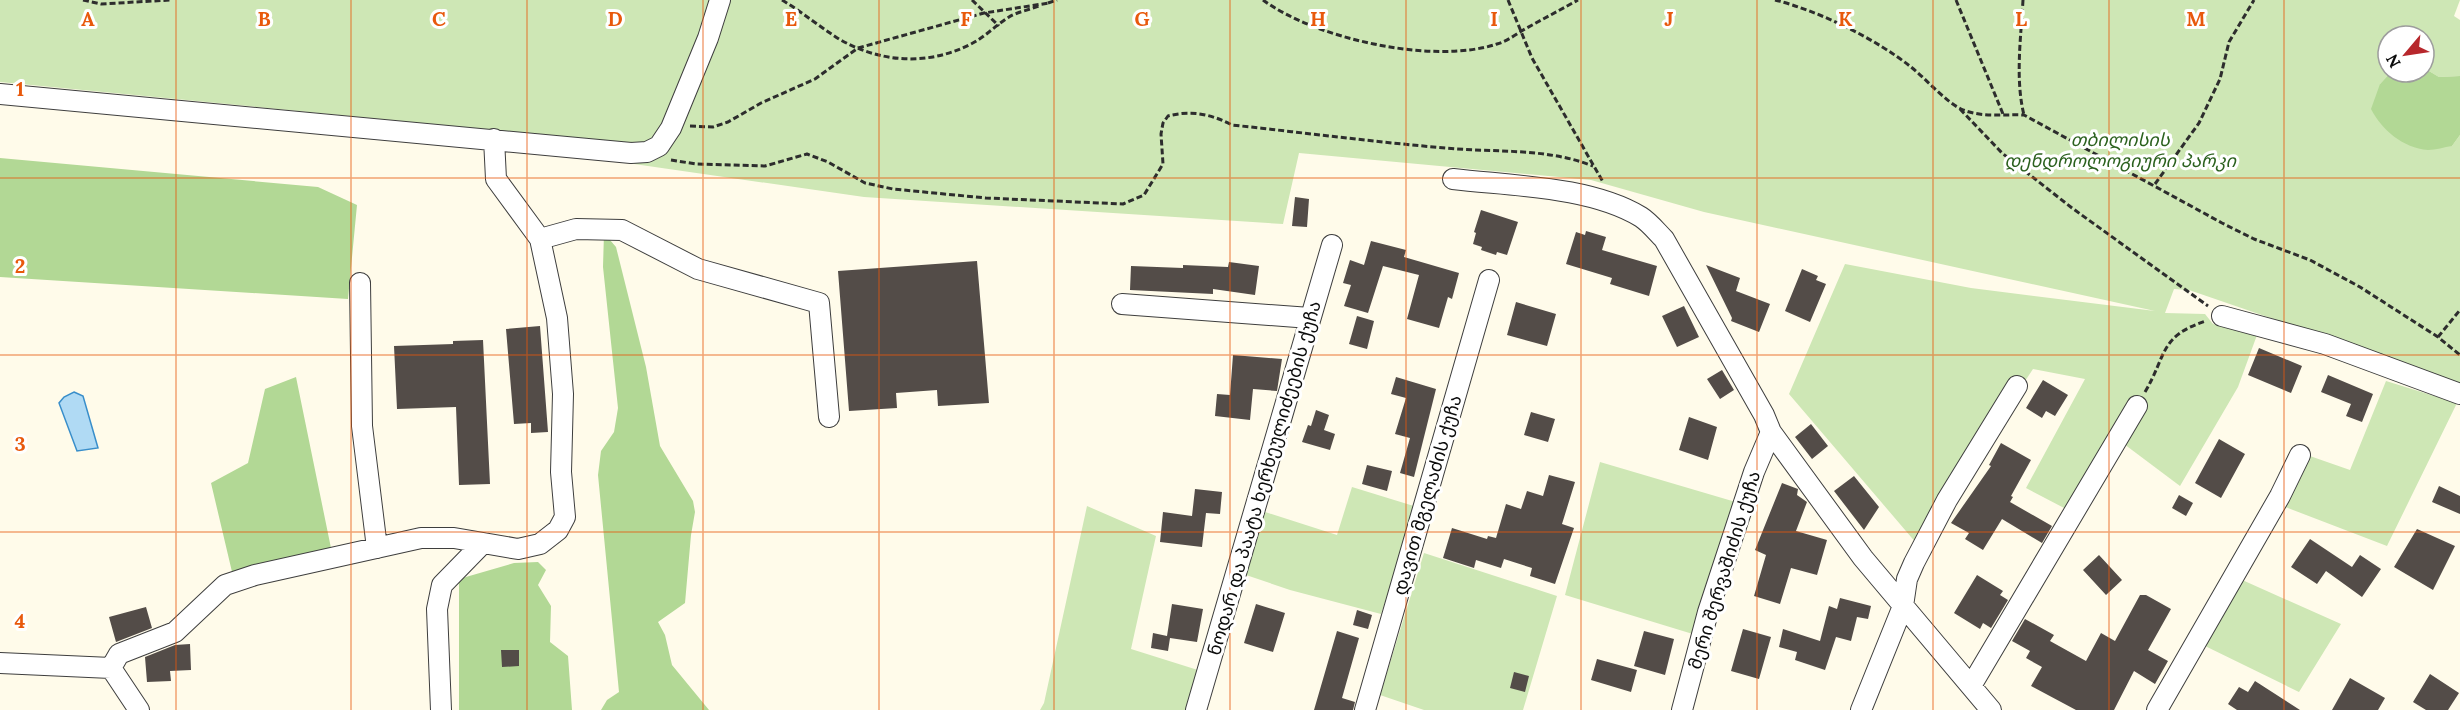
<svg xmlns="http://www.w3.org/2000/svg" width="2460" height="710" viewBox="0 0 2460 710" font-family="Lora,'Noto Sans Georgian',serif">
<rect width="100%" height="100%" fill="#fffbea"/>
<path fill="#cee7b5" d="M 0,0 L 2460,0 L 2454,16 L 2460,20 L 2460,76 L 2439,77 L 2424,68 L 2424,36 L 2388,36 L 2388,72 L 2391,72 L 2380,84 L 2452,146 L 2460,135 L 2460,383 L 2189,290 L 2174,289 L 2165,313 L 2205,314 L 2213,324 L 2257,335 L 2238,387 L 2180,486 L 2112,435 L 2066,509 L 2026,488 L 2085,379 L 2033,369 L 1917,544 L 1789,394 L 1845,264 L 1971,288 L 2155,311 L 1704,212 L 1591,180 L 1299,153 L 1283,224 L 864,197 L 634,164 L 629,143 L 0,82 Z
M 2386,381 L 2457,403 L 2387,546 L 2280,505 L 2307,455 L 2350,470 Z
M 1600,462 L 1739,503 L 1696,635 L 1565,595 Z
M 1352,487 L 1417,507 L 1381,614 L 1290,590 L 1246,575 L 1262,511 L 1337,535 Z
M 1087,506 L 1156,536 L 1131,649 L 1201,671 L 1189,710 L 1040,710 L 1044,703 Z
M 1424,553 L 1557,596 L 1523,710 L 1424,710 L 1380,695 Z
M 2240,579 L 2341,624 L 2299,692 L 2203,645 Z"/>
<path fill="#b2d895" d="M 2424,68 L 2439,77 L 2460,76 L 2460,135 L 2452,146 C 2444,147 2436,150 2428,150 C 2403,148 2382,130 2371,109 L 2380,84 L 2391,72 L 2424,72 Z
M 0,158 L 318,187 L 357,205 L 348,299 L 0,277 Z
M 604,233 L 616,247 L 646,367 L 660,446 L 693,501 L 695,512 L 691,535 L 685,603 L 658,622 L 665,635 L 672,665 L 709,710 L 601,710 L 607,700 L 619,692 L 598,475 L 601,451 L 614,432 L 618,408 L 603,267 Z
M 296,377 L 332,553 L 233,576 L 211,483 L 248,463 L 265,389 Z
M 538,562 L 546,570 L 538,585 L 551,606 L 550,642 L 568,656 L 572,710 L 459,710 L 459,579 L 514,563 Z"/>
<path fill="#b0daf4" stroke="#398eca" stroke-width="1.5" d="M 74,392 L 83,396 L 98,448 L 77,451 L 59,403 L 64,397 Z"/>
<path fill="#534c48" d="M 1295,197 L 1309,199 L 1307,227 L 1292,226 Z
M 1481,210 L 1518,222 L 1507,255 L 1497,252 L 1496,255 L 1481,250 L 1482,247 L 1473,244 L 1476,233 L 1474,232 Z
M 1586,231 L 1606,237 L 1602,250 L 1657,266 L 1649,296 L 1610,284 L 1612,278 L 1566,264 L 1576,232 L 1585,235 Z
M 1371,241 L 1406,250 L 1404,257 L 1459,273 L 1452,299 L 1448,297 L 1439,328 L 1407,319 L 1419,275 L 1383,266 L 1368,313 L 1344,306 L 1351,285 L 1343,283 L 1350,260 L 1364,265 Z
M 977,261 L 989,403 L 938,406 L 937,390 L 896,393 L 897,408 L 849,411 L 838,271 Z
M 1229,262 L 1259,266 L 1255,295 L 1213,289 L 1213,294 L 1130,290 L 1131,266 L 1183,268 L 1183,265 L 1228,267 Z
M 1706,265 L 1740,278 L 1736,291 L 1770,304 L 1759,332 L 1731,321 L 1732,318 Z
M 1802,269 L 1818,276 L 1816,280 L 1826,284 L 1810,322 L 1785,311 Z
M 1516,302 L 1556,314 L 1547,346 L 1507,335 Z
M 1684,306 L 1699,337 L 1677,347 L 1662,316 Z
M 1357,316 L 1374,321 L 1367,349 L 1349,344 Z
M 540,326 L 548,432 L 531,433 L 531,423 L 514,424 L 506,329 Z
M 483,340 L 490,484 L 459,485 L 456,407 L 397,409 L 394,346 L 453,344 L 453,341 Z
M 2259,348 L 2302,366 L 2291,393 L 2248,375 Z
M 1233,355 L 1282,359 L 1277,391 L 1253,389 L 1250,420 L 1215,416 L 1217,394 L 1230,395 Z
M 1722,370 L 1734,390 L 1720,399 L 1707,379 Z
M 2328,375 L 2373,394 L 2362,422 L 2346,416 L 2351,404 L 2321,392 Z
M 1396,377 L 1436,389 L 1414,477 L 1400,473 L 1410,438 L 1395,434 L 1406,398 L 1391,394 Z
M 2043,380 L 2068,395 L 2055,416 L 2046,411 L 2042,418 L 2026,408 Z
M 1316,410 L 1329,415 L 1324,430 L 1335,434 L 1330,450 L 1302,442 L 1308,425 L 1311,426 Z
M 1531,412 L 1555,419 L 1548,442 L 1524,435 Z
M 1689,417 L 1717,427 L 1708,460 L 1679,450 Z
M 1811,424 L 1828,446 L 1812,459 L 1795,437 Z
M 2219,439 L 2245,454 L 2221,498 L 2195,483 Z
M 2001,443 L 2031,460 L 2011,496 L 2013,497 L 2010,502 L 2052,526 L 2042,543 L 2002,519 L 1983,550 L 1965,539 L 1969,533 L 1951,523 L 1991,466 L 1989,465 Z
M 1367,465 L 1392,471 L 1387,491 L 1362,484 Z
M 1549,475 L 1575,482 L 1562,524 L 1574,528 L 1555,584 L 1530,576 L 1532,568 L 1504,559 L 1501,568 L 1476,560 L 1474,568 L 1443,558 L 1452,528 L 1487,539 L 1488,536 L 1496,538 L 1506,504 L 1521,509 L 1527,491 L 1543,496 Z
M 1854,476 L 1879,507 L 1864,530 L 1834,491 Z
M 1782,483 L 1798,489 L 1797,495 L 1807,502 L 1796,531 L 1827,540 L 1817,575 L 1791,568 L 1780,604 L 1754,596 L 1766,555 L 1755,550 Z
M 2439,486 L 2460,496 L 2460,514 L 2432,502 Z
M 1195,489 L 1222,492 L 1220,514 L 1206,513 L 1202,547 L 1160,542 L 1163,512 L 1192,516 Z
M 2179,495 L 2193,503 L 2186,516 L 2172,508 Z
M 2417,529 L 2455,546 L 2433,590 L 2394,567 Z
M 2310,539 L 2352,567 L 2360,555 L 2381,569 L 2362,597 L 2326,571 L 2317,584 L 2291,567 Z
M 2099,555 L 2122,580 L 2106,595 L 2083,570 Z
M 1977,575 L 2003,591 L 2000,595 L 2008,600 L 1991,628 L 1983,623 L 1980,629 L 1954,613 Z
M 2140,595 L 2146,595 L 2171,609 L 2148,650 L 2168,661 L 2155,684 L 2134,671 L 2114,710 L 2076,710 L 2031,686 L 2042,667 L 2026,658 L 2030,651 L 2012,641 L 2025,619 L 2054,635 L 2050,641 L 2086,661 L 2101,633 L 2115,641 Z
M 1840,598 L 1871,606 L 1868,619 L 1857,617 L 1851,641 L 1836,637 L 1825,670 L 1795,660 L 1797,652 L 1779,647 L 1783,629 L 1820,641 L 1829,606 L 1837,609 Z
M 1172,604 L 1203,609 L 1197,642 L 1170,638 L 1168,651 L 1151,648 L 1153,633 L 1167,636 Z
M 1256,604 L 1285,613 L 1273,652 L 1244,643 Z
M 146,607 L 152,628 L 116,642 L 109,617 Z
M 1357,610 L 1372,615 L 1368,629 L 1353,625 Z
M 1743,629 L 1771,637 L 1759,679 L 1731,671 Z
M 1337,631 L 1359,638 L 1342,698 L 1355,702 L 1353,710 L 1314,710 Z
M 1644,631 L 1674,639 L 1665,675 L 1634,666 Z
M 190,644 L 191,670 L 170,671 L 171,681 L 147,682 L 145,657 L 175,645 Z
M 501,650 L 519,650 L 519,666 L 502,667 Z
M 1597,659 L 1637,670 L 1631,692 L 1591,680 Z
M 1514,672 L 1529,676 L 1525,692 L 1510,688 Z
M 2430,674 L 2459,693 L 2448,710 L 2426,710 L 2413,702 Z
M 2350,678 L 2385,698 L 2378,710 L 2332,710 Z
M 2255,681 L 2300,710 L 2237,710 L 2228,704 L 2239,687 L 2248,692 Z"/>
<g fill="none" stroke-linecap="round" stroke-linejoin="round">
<g stroke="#3e3e3e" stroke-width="22">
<path id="minor" d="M 0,94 L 631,153 L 647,152 L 659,146 L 671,128 L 708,38 L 720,0
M 1453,179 C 1511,186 1590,186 1641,217 C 1649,222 1657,232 1664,239 L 1764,415 L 1771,432 L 1863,558 L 1991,710
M 540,239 L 576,229 L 622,230 L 698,269 L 819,303 L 829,417
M 360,283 L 362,426 L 377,548
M 1122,304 L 1310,318
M 2222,316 L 2325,344 L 2460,394
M 0,663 L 111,668 L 139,710
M 111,668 L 119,654 L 175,632 L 225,585 L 255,575 L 421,538 L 454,538 L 518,549 L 540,544 L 558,530 L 565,517 L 561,472 L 563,394 L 557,318 L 540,239 L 496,179 L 494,139
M 1971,686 L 2137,406
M 441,710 L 437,609 L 442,585 L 483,543
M 1196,710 L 1332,245
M 1365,710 L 1489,280
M 1682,710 L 1708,612 L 1754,472 L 1771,432
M 1861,710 L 1903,606 L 1907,579 L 1914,563 L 1947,500 L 2017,386
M 2157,710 L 2280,496 L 2300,455"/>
</g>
<path stroke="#2d2d2d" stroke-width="3" stroke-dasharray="6 3" stroke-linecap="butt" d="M 83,0 L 101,4 L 170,0
M 782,0 C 802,12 820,27 839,39 C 881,63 928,66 971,44 C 985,37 996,25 1009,17 C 1017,12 1029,10 1039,6
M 972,0 L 999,26
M 1263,0 C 1316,39 1434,65 1497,44 C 1508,41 1516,34 1525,29 C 1543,19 1560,10 1578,0
M 1508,0 L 1532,58 L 1603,182
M 1775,0 C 1819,11 1876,39 1911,67 C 1925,78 1946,102 1961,109 C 1981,118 2003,114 2024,115 L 2222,223 L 2254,239 L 2310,260 L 2360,287 L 2438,337 L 2460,355
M 1956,0 L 2003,114
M 2023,0 C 2021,37 2015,79 2024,115
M 1048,3 L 1057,0
M 1960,109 L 2002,153 L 2072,208 L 2208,306
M 690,126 L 713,127 L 728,122 L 761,103 L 815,79 L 858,48 L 984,13 L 1049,3
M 671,160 L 696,164 L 765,166 L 807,154 L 828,162 L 865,183 L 893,189 L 986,198 L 1123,204 L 1144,195 L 1163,164 L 1161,134 L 1163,123 L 1168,116 C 1191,110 1211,114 1232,125 C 1307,133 1382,143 1457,149 C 1502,152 1550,149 1593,166
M 2155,184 L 2199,123 L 2220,79 L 2229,42 L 2254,0
M 2438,337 L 2460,310
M 2145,392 C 2167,355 2159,336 2206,321"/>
<use href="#minor" stroke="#fff" stroke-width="20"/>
</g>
<path fill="none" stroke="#e8590c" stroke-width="1.5" stroke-opacity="0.55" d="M 176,0 L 176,710M 351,0 L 351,710M 527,0 L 527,710M 703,0 L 703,710M 879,0 L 879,710M 1054,0 L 1054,710M 1230,0 L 1230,710M 1406,0 L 1406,710M 1581,0 L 1581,710M 1757,0 L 1757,710M 1933,0 L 1933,710M 2109,0 L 2109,710M 2284,0 L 2284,710M 0,178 L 2460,178M 0,355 L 2460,355M 0,532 L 2460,532"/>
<g text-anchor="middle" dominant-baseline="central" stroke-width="6" stroke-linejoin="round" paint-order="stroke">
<g font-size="18" font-style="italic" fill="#2b611e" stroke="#fff">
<text x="2120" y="139">თბილისის<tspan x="2120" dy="21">დენდროლოგიური პარკი</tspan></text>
</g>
<g font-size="18" fill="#0b0b0b" stroke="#fff">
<text transform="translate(1264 478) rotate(-74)">ნოდარ და პაატა ხერხეულიძეების ქუჩა</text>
<text transform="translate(1427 495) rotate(-74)">დავით მგელაძის ქუჩა</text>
<text transform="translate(1724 570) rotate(-73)">მერი შერვაშიძის ქუჩა</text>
</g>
</g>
<g font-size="20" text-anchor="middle" font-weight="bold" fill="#e8590c" stroke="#fff" stroke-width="6" stroke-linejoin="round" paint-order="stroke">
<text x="88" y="26">A</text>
<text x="264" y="26">B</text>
<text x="439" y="26">C</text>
<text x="615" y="26">D</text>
<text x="791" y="26">E</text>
<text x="966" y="26">F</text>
<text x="1142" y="26">G</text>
<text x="1318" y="26">H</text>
<text x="1494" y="26">I</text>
<text x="1669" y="26">J</text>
<text x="1845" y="26">K</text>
<text x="2021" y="26">L</text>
<text x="2196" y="26">M</text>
<text x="20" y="96">1</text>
<text x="20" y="273">2</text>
<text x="20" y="451">3</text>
<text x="20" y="628">4</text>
</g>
<g transform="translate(2406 54) rotate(241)"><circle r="28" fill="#ffffff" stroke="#9d9d9d" stroke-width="1.5"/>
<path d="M0-4.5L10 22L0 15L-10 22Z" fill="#b7272c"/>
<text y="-9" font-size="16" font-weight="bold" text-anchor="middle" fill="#0b0b0b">N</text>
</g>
</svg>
